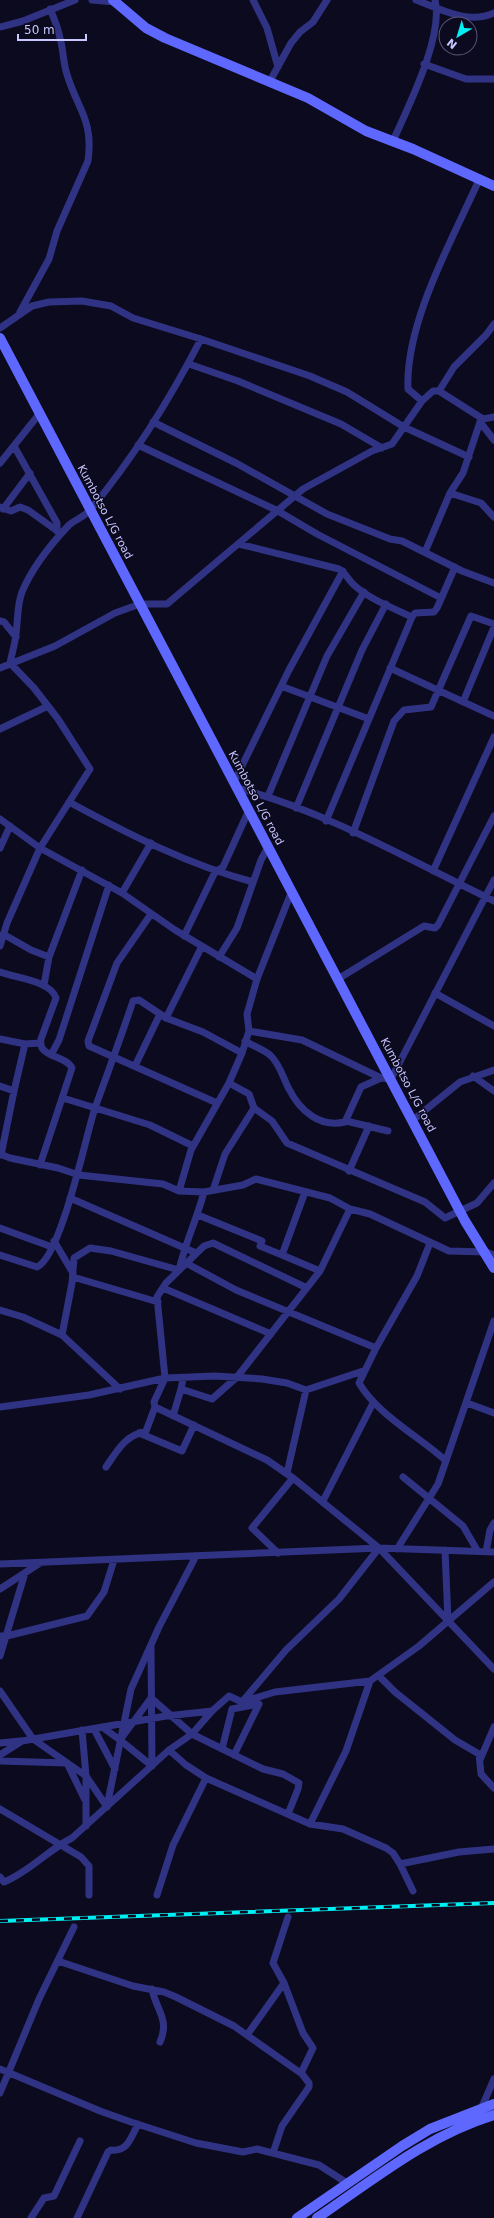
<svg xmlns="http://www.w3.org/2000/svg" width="494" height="2218" viewBox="0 0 494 2218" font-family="'DejaVu Sans',sans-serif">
<rect width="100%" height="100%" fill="#0c0a1e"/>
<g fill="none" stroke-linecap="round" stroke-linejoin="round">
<path stroke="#303383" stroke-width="7" d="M 92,0 L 115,2
M 253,0 L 267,28 L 278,67
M 416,0 C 440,9 468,25 494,13
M 0,27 L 23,21 L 75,0
M 424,64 L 466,79 L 494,79
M 270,81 L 291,43 L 300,32 L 313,22 L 327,0
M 393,141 C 408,107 444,36 435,0
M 20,312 L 49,259 L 57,231 L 88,161 C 94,118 76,108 66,71 C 63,60 63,48 60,38 C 58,28 54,18 50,9
M 0,328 L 32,306 L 49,302 L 82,301 L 111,306 L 133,318 L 201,339 L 310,376 L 347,392 L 404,427 L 469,457
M 189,364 L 238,381 L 341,424 L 382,448
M 439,391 L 454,367 L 486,335 L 494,324
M 422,401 L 408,389 C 405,323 452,240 479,180
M 153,422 L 236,463 L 327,514 L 390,539 L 402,541 L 462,571 L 494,583
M 480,422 L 494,440
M 138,445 L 278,511 L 317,534 L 441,598
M 14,446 L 57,523 L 57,531
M 0,463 L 40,413
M 450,493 L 481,503 L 494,517
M 0,507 L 11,511 L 20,507 L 28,510 L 60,533
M 3,509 L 30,473
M 239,544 L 339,569 C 346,573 348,580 354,585 C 369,599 393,608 412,617
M 425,552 L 450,493 L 463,473 L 480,422 L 483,419
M 0,621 L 4,622 L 16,637
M 0,668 L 55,646 L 115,613 L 140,604 L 167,604 L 303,489 L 372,451 L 392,444 L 422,401 L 433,391 L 439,391 L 483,419 L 494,417
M 390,668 L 494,716
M 281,686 L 369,719
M 463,702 L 494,627
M 0,729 L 48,706
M 234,782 L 289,670 L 343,571
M 237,788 C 326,811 411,861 494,901
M 268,796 L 327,656 L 364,592
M 69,802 C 128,834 189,865 253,882
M 296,808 L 362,650 L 386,604
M 0,819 L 40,848 L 122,893 L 175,930 L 257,979
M 326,821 L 412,617 L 415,613 L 434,612 L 437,608 L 455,567
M 353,833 L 394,721 L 404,710 L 431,707 L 471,616 L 494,624
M 0,848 L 10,826
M 433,871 L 494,737
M 122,893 L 151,843
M 151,914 L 117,963 L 88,1041 L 89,1046 L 217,1103
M 3,934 L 31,950 L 49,957
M 184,936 L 215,872 L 223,867 L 249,810
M 0,946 L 7,923 L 40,848 L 90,769 L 58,719 L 34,688 L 10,663 C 12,653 15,644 16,634 C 18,619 17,605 22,592 C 32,568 51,544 69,525 C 76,519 86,516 91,509 C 134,457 170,399 201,339
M 219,957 L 237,928 L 261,860 L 268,847
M 0,972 C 16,978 51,981 56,998 L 41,1039 C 37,1058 66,1055 72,1068 L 40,1165
M 338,979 L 424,926 L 435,928 L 438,925 L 494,816
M 44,985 L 49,957 L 82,870
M 435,993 L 494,1026
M 166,1018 L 202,946
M 249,1031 L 302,1040 L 381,1078 L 391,1079 L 494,880
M 0,1039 L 25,1044 L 40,1043
M 245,1041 C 253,1046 263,1049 270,1055 C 280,1064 283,1078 289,1089 C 300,1111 320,1128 345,1122 L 361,1087 L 381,1078
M 51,1055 L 59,1040 L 109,885
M 135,1066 L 160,1014
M 473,1076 L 494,1091
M 229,1083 L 249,1094 L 254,1108 L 272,1121 L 287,1143 L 425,1202 L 445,1218 L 477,1203 L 494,1183
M 0,1086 L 14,1091 L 25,1044
M 63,1098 L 150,1125 L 193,1146
M 413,1120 L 460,1082 L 494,1070
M 346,1121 L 388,1131
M 0,1154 L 10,1158 L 58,1168 L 79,1175 L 163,1184 L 179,1191 L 204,1192 L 243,1185 L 256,1179 L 330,1198 L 350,1209 L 370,1214 L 449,1251 L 486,1252 L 494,1255
M 1,1155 L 14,1091
M 349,1171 L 369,1126
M 213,1190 L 225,1154 L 254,1108
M 179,1191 L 191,1150 L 229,1083 L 242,1053 L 249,1031 L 247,1014 L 257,979 L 291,893
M 305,1192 L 282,1255 L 320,1271
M 70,1198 L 196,1253
M 198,1215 L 262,1241 L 260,1246 L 282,1255
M 0,1228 L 52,1247
M 54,1241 L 73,1273
M 0,1255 L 37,1267 C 61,1257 86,1135 95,1108 C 108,1072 121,1037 133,1001 L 139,1000 L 166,1018 L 203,1032 L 242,1053
M 186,1263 L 236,1290 L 376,1348 L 359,1383 C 377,1414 418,1436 445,1460
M 73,1277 L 158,1302
M 163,1288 L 271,1334
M 307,1288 L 213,1243 L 204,1246 L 166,1283 L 157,1297 L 165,1378 L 154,1402 L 155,1407 L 267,1460 L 293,1478 L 379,1548 L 494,1669
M 0,1310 L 23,1317 L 62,1335 L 120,1389
M 62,1335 L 72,1283 L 74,1258 L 90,1248 L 111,1251 L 179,1270 C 185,1243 197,1219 204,1192
M 376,1348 L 417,1276 L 430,1243
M 183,1379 L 181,1389 L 212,1399 L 237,1377 L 320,1271 L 350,1209
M 467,1403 L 494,1413
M 0,1407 L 89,1395 L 165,1378 L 215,1376 L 262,1379 L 287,1383 L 306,1390 L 363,1371
M 173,1416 L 181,1389
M 139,1433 L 182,1451 L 194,1425
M 106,1467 C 118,1449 125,1436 146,1431 L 155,1407
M 287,1473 L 306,1390
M 403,1477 L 463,1526 L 477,1550
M 323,1501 L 373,1403
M 397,1549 L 438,1484 L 494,1321
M 445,1550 L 448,1621
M 486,1552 L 490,1530 L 494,1523
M 278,1553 L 252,1528 L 293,1478
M 0,1564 L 379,1548 L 494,1552
M 0,1589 L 40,1563
M 0,1636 L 7,1636 L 0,1641
M 7,1636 L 87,1616 L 104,1592 L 114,1560
M 151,1646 L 152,1766
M 0,1656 L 25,1573
M 379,1676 L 395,1692 L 455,1740 L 479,1754 L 481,1774 L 494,1788
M 0,1691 L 33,1739 L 86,1776 L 86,1826
M 242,1702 L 286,1650 L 339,1599 L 379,1548
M 102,1727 L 120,1740
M 94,1729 L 115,1769
M 82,1730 L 86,1776 L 107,1807
M 0,1743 L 20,1741
M 222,1749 L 232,1709 L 259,1704
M 169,1750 L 186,1765 L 206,1778 L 310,1824 L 343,1829 L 386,1848 L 393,1853 L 400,1864 L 413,1891
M 0,1755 L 22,1741 L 166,1716 L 212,1711
M 234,1755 L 259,1704
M 480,1760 L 494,1727
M 0,1761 L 67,1763 L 85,1800
M 152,1766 L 120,1740 L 151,1698 L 192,1734 L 263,1769 L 283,1774 L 299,1783 L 298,1789 L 288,1814
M 107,1806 L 131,1689 L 159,1627 L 196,1556
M 0,1809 L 81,1857 L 89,1866 L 89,1895
M 310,1824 L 346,1751 L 370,1681
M 400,1864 L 459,1852 L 494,1849
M 0,1877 L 4,1882 C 29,1872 48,1850 72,1838 L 169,1750 L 192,1734 L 212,1711 L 229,1696 L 242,1702 L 275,1692 L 370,1681 L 419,1646 L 494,1582
M 157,1895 L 173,1845 L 206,1778
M 58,1961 L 133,1986 L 164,1992 L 176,1997 L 234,2026 L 302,2074
M 152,1989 C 156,2010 170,2019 160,2042
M 247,2035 L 284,1983
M 0,2069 L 100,2111 L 131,2122 L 196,2143 L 243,2152 L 257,2149 L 319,2165 L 347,2183
M 0,2093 L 39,1999 L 74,1927
M 481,2109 L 494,2079
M 273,2153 L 282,2126 L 309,2087 L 309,2083 L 302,2074 L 302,2071 L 313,2048 L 303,2033 L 284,1983 L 273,1963 L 288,1917
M 31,2218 L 44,2198 L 54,2196 L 80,2141
M 77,2218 L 108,2152 L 111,2150 C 128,2152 131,2137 138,2124"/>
<path stroke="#5e68ff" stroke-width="10" d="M 113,0 L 146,28 L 165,38 L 308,98 L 366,131 L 413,149 L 494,186
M 0,338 L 465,1221 L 494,1268
M 297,2218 L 402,2146 L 430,2129 L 494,2104
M 317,2218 C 373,2180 428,2135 494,2115"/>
<g stroke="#00eff2" stroke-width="4">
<path id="rail" d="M 0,1921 L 494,1903"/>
</g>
<use href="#rail" stroke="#0c0a1e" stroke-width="2.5" stroke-dasharray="8" stroke-linecap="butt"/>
</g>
<g text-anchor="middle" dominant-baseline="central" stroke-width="3" stroke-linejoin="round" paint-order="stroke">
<g font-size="11" fill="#c9c7ff" stroke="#0c0a1e">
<text transform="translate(105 512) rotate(62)">Kumbotso L/G road</text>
<text transform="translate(256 798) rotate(62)">Kumbotso L/G road</text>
<text transform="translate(408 1085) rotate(62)">Kumbotso L/G road</text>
</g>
</g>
<g transform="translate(458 36) rotate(218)"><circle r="19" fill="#0c0a1e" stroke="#585678"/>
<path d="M0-3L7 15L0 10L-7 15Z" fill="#00eff2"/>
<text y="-6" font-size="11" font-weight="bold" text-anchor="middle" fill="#c9c7ff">N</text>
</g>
<path d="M18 34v6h68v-6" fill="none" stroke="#c9c7ff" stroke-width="2"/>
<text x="24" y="34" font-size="12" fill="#c9c7ff" stroke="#0c0a1e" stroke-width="3" paint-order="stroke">50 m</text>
</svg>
